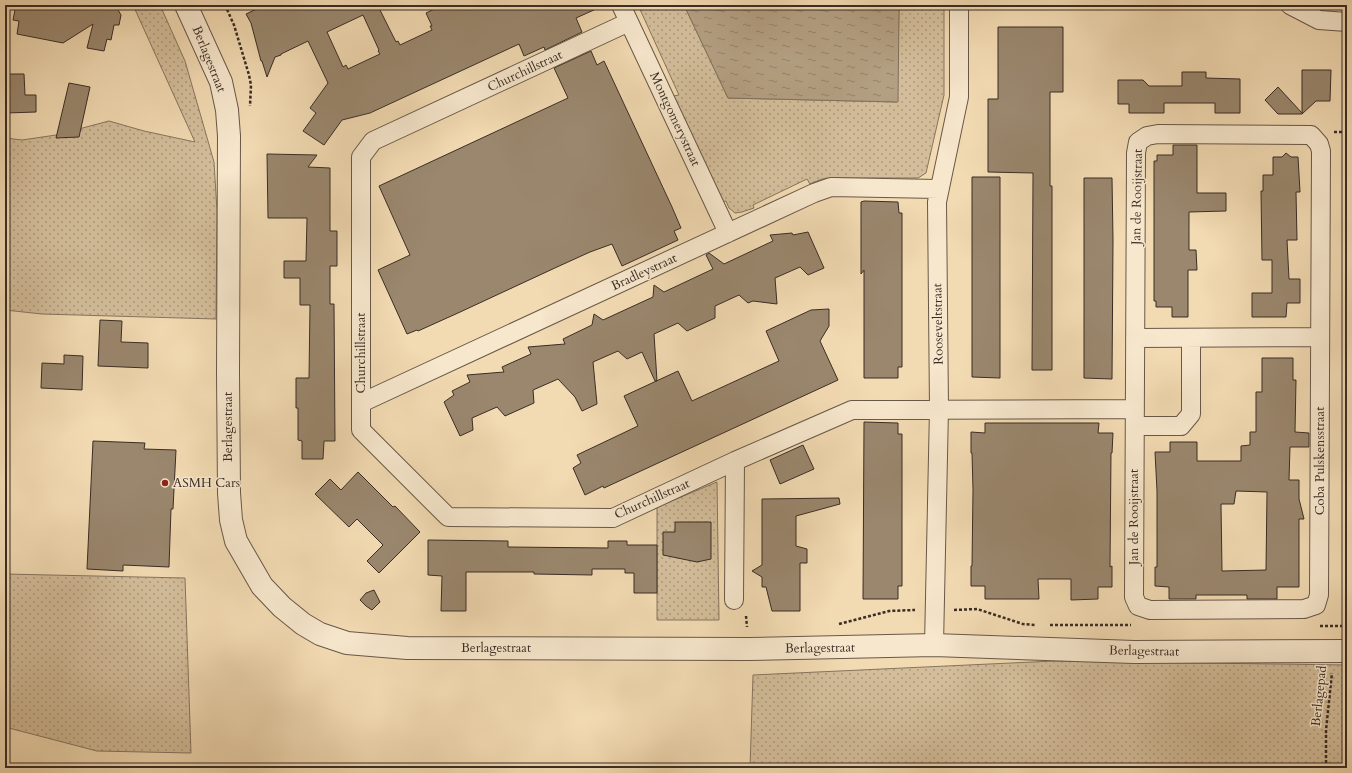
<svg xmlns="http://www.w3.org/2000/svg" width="1352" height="773" viewBox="0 0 1352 773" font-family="Cardo,serif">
<defs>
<pattern id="grass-dots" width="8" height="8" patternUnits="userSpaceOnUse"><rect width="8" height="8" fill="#d3bd9a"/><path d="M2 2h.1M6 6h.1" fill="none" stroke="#ac9a7d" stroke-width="1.8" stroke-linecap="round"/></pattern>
<pattern id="water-ripples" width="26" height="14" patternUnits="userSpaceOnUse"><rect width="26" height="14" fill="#b39f82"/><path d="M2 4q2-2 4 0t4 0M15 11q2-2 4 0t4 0" fill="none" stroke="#93826a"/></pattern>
</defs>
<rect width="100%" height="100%" fill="#f2dab2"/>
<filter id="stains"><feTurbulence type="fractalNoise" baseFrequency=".005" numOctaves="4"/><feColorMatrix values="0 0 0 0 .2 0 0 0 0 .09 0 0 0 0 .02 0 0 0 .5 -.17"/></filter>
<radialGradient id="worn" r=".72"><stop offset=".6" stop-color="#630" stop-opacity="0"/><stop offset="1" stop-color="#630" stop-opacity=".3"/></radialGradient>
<path fill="url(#grass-dots)" stroke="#867560" d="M 133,5 L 160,5 L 185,61 L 214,162 L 217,211 L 216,319 L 42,314 L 5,310 L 5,138 L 22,140 L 56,135 L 109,121 L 144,131 L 195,142 Z
M 638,5 L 684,5 L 728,98 L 897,102 L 899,10 L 893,5 L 944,5 L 944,95 L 926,173 L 918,178 L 831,178 L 822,179 L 810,184 L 807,179 L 753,205 L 754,208 L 742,212 L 735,213 L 729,208 L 726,201 L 722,202 L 673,96 L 679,95 Z
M 717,482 L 719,620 L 657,620 L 657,507 Z
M 5,574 L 185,578 L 191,753 L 97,751 L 5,727 Z
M 1054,661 L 1347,665 L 1347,768 L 750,768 L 753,675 Z"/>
<path fill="url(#water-ripples)" stroke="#83715d" d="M 684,5 L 893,5 L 899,10 L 898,102 L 728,98 Z"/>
<path fill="#9a876e" stroke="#3a2d25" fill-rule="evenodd" d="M 16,5 L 122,5 L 117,8 L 121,15 L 119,25 L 114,25 L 111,40 L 107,39 L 104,51 L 87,48 L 93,24 L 63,43 L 17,34 L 19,21 L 13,20 Z
M 265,5 L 385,5 L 379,8 L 396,42 L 398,41 L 400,45 L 432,30 L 430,26 L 432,26 L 426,13 L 443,5 L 605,5 L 576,18 L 582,32 L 545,50 L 544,47 L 524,56 L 519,44 L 370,113 L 342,120 L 324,145 L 303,131 L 316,113 L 310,108 L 328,83 L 308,41 L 281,54 L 281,55 L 275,57 L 267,77 L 262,61 L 261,61 L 251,23 L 246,14 ZM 363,15 L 379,50 L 378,51 L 380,54 L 348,69 L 346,65 L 343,67 L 327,32 Z
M 998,27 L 1063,27 L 1063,92 L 1050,92 L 1050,186 L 1052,186 L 1052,370 L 1032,370 L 1033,173 L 988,172 L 988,99 L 998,99 Z
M 591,51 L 597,65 L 604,61 L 672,207 L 681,228 L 674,231 L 678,240 L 622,266 L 612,244 L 590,252 L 557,267 L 458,313 L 418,331 L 417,330 L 407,334 L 378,270 L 410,255 L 379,186 L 568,98 L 554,68 Z
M 1302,70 L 1331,70 L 1330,101 L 1316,101 L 1302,114 L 1278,114 L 1265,100 L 1278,87 L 1302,113 Z
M 1182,72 L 1206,72 L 1206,78 L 1240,79 L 1240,113 L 1215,113 L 1215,103 L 1164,103 L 1164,113 L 1129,113 L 1129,104 L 1118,104 L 1118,80 L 1143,80 L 1149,86 L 1182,86 Z
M 5,74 L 24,74 L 25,95 L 36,95 L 36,112 L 6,113 Z
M 69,83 L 90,87 L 79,137 L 56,138 Z
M 1173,145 L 1197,145 L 1197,193 L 1226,193 L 1226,211 L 1189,212 L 1189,250 L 1196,250 L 1197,270 L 1188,270 L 1188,317 L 1172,317 L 1172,307 L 1156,307 L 1156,301 L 1154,301 L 1154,161 L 1157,161 L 1157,155 L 1173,155 Z
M 1286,153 L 1291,157 L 1298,157 L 1300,192 L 1296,192 L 1297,240 L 1287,240 L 1289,279 L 1300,279 L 1300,303 L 1287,303 L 1286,317 L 1252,317 L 1252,293 L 1272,293 L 1272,260 L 1262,260 L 1261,191 L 1263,191 L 1263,175 L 1273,175 L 1273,157 L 1282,157 Z
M 267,154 L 317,155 L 308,167 L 330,168 L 330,231 L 337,231 L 337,266 L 330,266 L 330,304 L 334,304 L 335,441 L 324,441 L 323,459 L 302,459 L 302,441 L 298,440 L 298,408 L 296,408 L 296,378 L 309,378 L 310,305 L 300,305 L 300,278 L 284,278 L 284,261 L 306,261 L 307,218 L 268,218 Z
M 972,177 L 1000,177 L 1000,378 L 972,377 Z
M 1084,178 L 1112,178 L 1113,240 L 1112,379 L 1084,378 Z
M 864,201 L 898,202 L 899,213 L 902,213 L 902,367 L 898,367 L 898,378 L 864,378 L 864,270 L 861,274 L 861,202 Z
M 808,232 L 824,268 L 808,275 L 800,267 L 775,278 L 777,304 L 753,301 L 748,303 L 739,295 L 715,306 L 715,318 L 687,331 L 678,323 L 654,334 L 657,381 L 655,381 L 642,352 L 627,359 L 618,351 L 593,362 L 597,404 L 582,411 L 575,397 L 558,379 L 533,390 L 534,403 L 505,416 L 497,407 L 472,418 L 473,430 L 460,436 L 444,402 L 454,395 L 452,391 L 470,382 L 467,375 L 504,372 L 502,367 L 531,354 L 528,347 L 565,344 L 563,339 L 592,325 L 594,314 L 603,320 L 653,297 L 654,285 L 664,292 L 713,269 L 706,255 L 709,253 L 724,264 L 773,241 L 770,235 L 792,233 L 793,235 Z
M 829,309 L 829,326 L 820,341 L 838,380 L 604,488 L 603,486 L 585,495 L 573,468 L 581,463 L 577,455 L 638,426 L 624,396 L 678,371 L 692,401 L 779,361 L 766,331 L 811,310 Z
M 100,320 L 122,321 L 121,342 L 148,343 L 148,368 L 98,366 Z
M 64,355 L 83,356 L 82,390 L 41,388 L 42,363 L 64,364 Z
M 1262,358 L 1293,358 L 1293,380 L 1296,380 L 1295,432 L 1309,433 L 1309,447 L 1290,447 L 1289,480 L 1299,480 L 1299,499 L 1304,519 L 1299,519 L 1299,587 L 1277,587 L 1277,599 L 1247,599 L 1247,595 L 1196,595 L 1196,599 L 1169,599 L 1169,587 L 1155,586 L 1155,567 L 1157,567 L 1157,491 L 1155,452 L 1170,452 L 1170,442 L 1197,442 L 1197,461 L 1241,461 L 1241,446 L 1250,445 L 1250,432 L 1256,432 L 1256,392 L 1262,392 ZM 1236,491 L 1267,492 L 1266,570 L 1222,571 L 1221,504 L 1234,504 Z
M 864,422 L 898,423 L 898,434 L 902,434 L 902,586 L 898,586 L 898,599 L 863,599 Z
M 985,423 L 1099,423 L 1098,433 L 1113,433 L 1112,453 L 1111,453 L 1110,567 L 1112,566 L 1112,587 L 1098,587 L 1098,599 L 1071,600 L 1071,579 L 1038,579 L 1039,599 L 985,599 L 985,586 L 971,586 L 971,566 L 972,566 L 973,490 L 972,453 L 971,453 L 971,432 L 985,433 Z
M 93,441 L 145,443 L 144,449 L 176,450 L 173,509 L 171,509 L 169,567 L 123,565 L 123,571 L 87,569 Z
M 803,445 L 814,469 L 780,484 L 770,460 Z
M 358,472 L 393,507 L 395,506 L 420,532 L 379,573 L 367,561 L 383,545 L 357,519 L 349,527 L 315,494 L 330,479 L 341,490 Z
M 839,498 L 840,504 L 796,516 L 796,546 L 807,549 L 807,563 L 800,563 L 800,611 L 772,611 L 766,587 L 762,587 L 762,577 L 752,571 L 762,565 L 762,499 Z
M 675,522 L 711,522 L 711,559 L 697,562 L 663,555 L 663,532 L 675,532 Z
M 428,540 L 508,541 L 508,547 L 608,548 L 608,541 L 627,541 L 627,545 L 657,545 L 657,593 L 634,593 L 634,573 L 625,573 L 625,569 L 592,569 L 592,575 L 534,574 L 534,572 L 466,572 L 466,611 L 441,611 L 442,576 L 428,575 Z
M 374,590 L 380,602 L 372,610 L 366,606 L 360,600 L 366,593 Z"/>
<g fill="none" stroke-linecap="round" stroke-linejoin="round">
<g stroke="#685848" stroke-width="20">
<path id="minor" d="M 621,5 L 728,233
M 1290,5 L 1319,20 L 1347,22
M 629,22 L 373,141 L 361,157 L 361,430 L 448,517 L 613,518 L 735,461 L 852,410 L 1135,409
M 1158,134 L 1311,135 L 1319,144 L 1321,151 L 1319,595 L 1316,605 L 1304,609 L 1150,610 L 1138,606 L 1134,597 L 1136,153 L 1138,142 L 1147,136 Z
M 1135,338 L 1320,337
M 361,403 L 814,193 L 831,187 L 938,189
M 1135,426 L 1181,426 L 1191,414 L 1191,338
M 734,600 L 735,461
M 934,645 L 939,409 L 937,202 L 959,97 L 959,5"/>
</g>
<g stroke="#685848" stroke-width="24">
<path id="tertiary" d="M 186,5 L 221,82 L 227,110 L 229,136 L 228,373 L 229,493 L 231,520 L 236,541 L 262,586 L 282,607 L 303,624 L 320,634 L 347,643 L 407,648 L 749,649 L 934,645 L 1134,652 L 1347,651"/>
</g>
<path stroke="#3a2d25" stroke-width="2.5" stroke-dasharray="3 2" stroke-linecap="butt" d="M 225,5 L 234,25 L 249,75 L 251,85 L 250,106
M 1334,132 L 1347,132
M 954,610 L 977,609 L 1023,624 L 1035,625
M 746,616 L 747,627
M 839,624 L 889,611 L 915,610
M 1050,625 L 1131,625
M 1320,626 L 1347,626
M 1326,768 L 1326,730 L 1332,673"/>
<use href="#minor" stroke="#f7e7cd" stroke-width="18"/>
<use href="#tertiary" stroke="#f7e7cd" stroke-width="22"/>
</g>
<circle fill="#8f2418" stroke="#f7e7cd" stroke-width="1.5" cx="165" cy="483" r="4"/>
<g text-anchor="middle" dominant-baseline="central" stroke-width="3" stroke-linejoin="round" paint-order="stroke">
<g font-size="13" fill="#3a2d25" stroke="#f7e7cd">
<text transform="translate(209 59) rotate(68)">Berlagestraat</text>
<text transform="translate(525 71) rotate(-25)">Churchillstraat</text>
<text transform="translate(675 119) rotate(65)">Montgomerystraat</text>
<text transform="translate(1137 197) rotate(-89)">Jan de Rooijstraat</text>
<text transform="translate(644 272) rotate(-25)">Bradleystraat</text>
<text transform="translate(938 324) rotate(-91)">Rooseveltstraat</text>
<text transform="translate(361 353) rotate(-90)">Churchillstraat</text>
<text transform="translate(228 427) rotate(-90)">Berlagestraat</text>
<text transform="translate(1320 461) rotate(-90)">Coba Pulskensstraat</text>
<text transform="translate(652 499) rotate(-24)">Churchillstraat</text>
<text transform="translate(1134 517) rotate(-90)">Jan de Rooijstraat</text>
<text x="496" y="648">Berlagestraat</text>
<text transform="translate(820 648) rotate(-1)">Berlagestraat</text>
<text transform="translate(1144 651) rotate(1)">Berlagestraat</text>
<text transform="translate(1319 696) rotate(-84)">Berlagepad</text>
</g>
<g font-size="13" fill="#3a2d25" stroke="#f7e7cd" text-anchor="start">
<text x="173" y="483">ASMH Cars</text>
</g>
</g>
<rect width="1352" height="773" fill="none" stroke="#f2dab2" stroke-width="20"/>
<rect x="6" y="6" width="1340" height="761" fill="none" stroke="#3a2d25" stroke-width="2"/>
<rect x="10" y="10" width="1332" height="753" fill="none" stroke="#3a2d25"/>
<rect width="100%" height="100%" filter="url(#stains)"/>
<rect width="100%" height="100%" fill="url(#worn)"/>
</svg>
